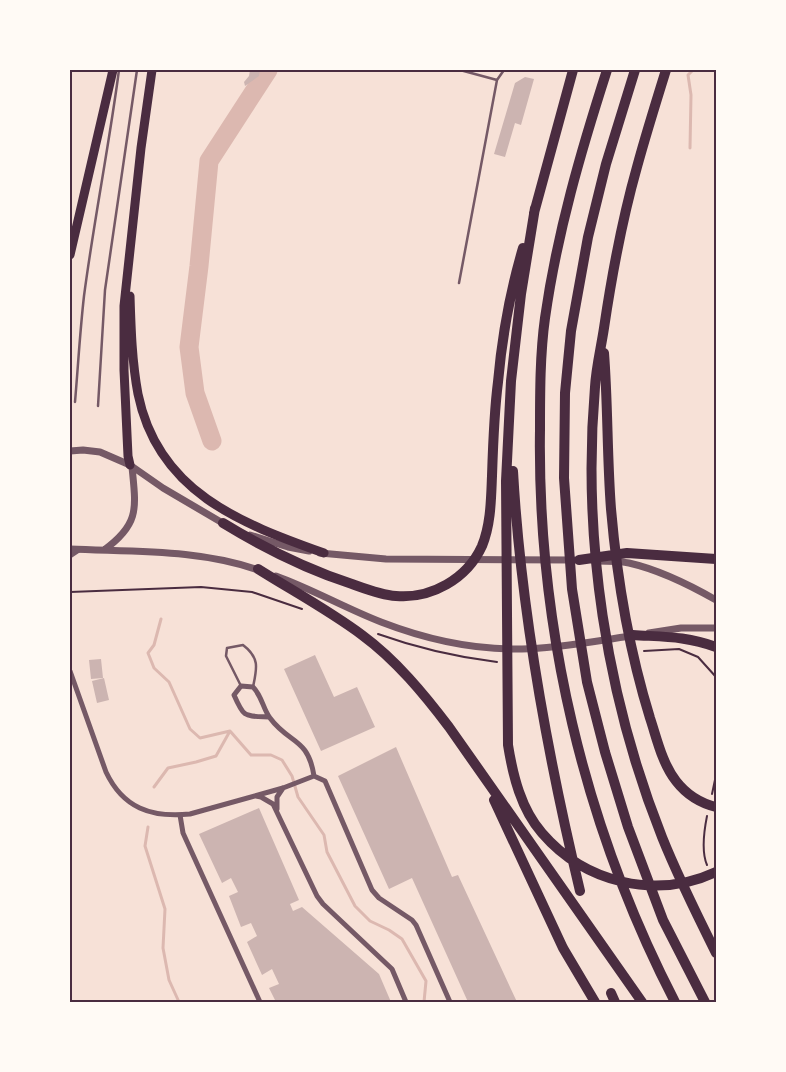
<svg xmlns="http://www.w3.org/2000/svg" width="786" height="1072" viewBox="0 0 786 1072" font-family="'Noto Sans',sans-serif">
<rect width="100%" height="100%" fill="#f7e1d7"/>
<g fill="none" stroke-linecap="round" stroke-linejoin="round">
<path stroke="#dcb8b0" stroke-width="3" d="M 690,148 L 691,95 L 688,75 L 693,70
M 161,619 L 154,645 L 148,653 L 154,668 L 169,682 L 190,729 L 200,738 L 230,731 L 251,755 L 271,755 L 282,760 L 292,776 L 298,797 L 324,835 L 327,852 L 355,906 L 370,921 L 389,930 L 402,939 L 426,981 L 424,1002
M 154,787 L 168,768 L 196,762 L 216,756 L 230,731
M 148,827 L 145,846 L 165,909 L 163,948 L 169,980 L 179,1002"/>
<path stroke="#dcb8b0" stroke-width="19" d="M 212,441 L 195,393 L 189,347 L 199,266 L 209,161 L 268,70"/>
</g>
<path fill="#ccb4b1" d="M 250,70 L 260,70 L 259,76 L 245,86 L 244,82 L 249,76 Z
M 525,77 L 534,79 L 521,125 L 515,123 L 505,157 L 494,154 L 515,83 Z
M 315,655 L 334,697 L 357,687 L 375,727 L 321,751 L 284,669 Z
M 101,659 L 103,678 L 91,679 L 89,660 Z
M 104,678 L 109,700 L 97,703 L 92,681 Z
M 396,747 L 452,877 L 458,875 L 517,1002 L 468,1002 L 412,878 L 389,889 L 338,776 Z
M 259,808 L 299,900 L 290,904 L 293,911 L 302,907 L 379,974 L 391,1002 L 276,1002 L 269,988 L 279,984 L 272,969 L 262,975 L 247,942 L 257,936 L 251,923 L 241,927 L 229,896 L 238,892 L 231,878 L 222,883 L 199,834 Z"/>
<g fill="none" stroke-linecap="round" stroke-linejoin="round">
<path stroke="#4a2c40" stroke-width="2" d="M 70,592 L 201,587 L 252,592 L 302,609
M 378,634 C 417,648 456,657 497,662
M 644,651 L 679,649 L 698,657 L 716,677
M 712,794 L 716,775
M 707,865 C 701,851 704,831 707,816"/>
<path stroke="#755966" stroke-width="2.5" d="M 497,80 L 504,70
M 459,283 L 497,80 L 460,70
M 75,402 C 78,367 80,331 84,296 C 94,220 109,146 119,70
M 98,406 L 105,290 L 137,70
M 241,686 L 226,656 L 227,648 L 243,645 C 260,658 257,668 253,687"/>
<path stroke="#755966" stroke-width="5" d="M 70,556 L 79,550
M 70,671 L 106,772 C 123,808 151,818 190,814 L 283,788 L 314,776
M 269,717 C 244,716 244,718 234,695 L 241,686 L 253,687 C 262,696 263,709 270,718 C 289,744 308,737 314,776
M 314,776 L 325,781 L 372,890 L 379,898 L 412,920 L 416,925 L 450,1002
M 256,796 L 261,797 L 273,804 L 317,896 L 323,904 L 392,969 L 406,1002
M 277,809 L 277,797 L 283,788
M 180,815 L 183,833 L 260,1002"/>
<path stroke="#755966" stroke-width="7" d="M 70,451 L 83,450 L 100,452 L 130,465 L 163,488 L 226,525
M 250,535 L 288,547 L 309,551
M 70,549 C 134,552 200,549 261,571
M 104,550 C 140,524 136,508 132,467
M 320,553 L 386,559 L 574,560
M 597,561 C 607,561 619,561 629,563 C 660,570 688,584 716,600
M 276,576 C 312,589 345,608 381,622 C 425,639 474,650 522,649 C 559,648 595,641 631,636
M 649,633 L 681,628 L 716,628"/>
<path stroke="#4a2c40" stroke-width="9" d="M 70,255 L 113,70
M 130,296 C 131,329 132,362 138,394 C 158,492 240,523 324,553
M 130,465 L 128,456 L 124,370 L 124,306 L 141,148 L 152,70"/>
<path stroke="#4a2c40" stroke-width="10" d="M 607,70 C 581,151 557,233 545,318 C 540,354 540,393 540,429 C 537,627 584,826 675,1002
M 635,70 L 606,164 L 588,237 L 571,331 L 565,393 L 564,478 L 572,589 L 587,682 L 605,752 L 628,827 L 663,920 L 705,1002
M 666,70 C 656,102 646,134 637,167 C 622,220 612,274 604,328 C 601,348 596,368 595,387 C 582,538 606,696 662,837 C 678,877 697,915 716,953
M 535,208 L 521,294 L 511,381 L 506,481 L 508,745 C 513,776 521,809 542,833 C 585,883 656,900 716,872
M 534,213 L 573,70
M 604,353 C 608,405 607,457 611,509 C 617,579 629,650 650,718 C 657,739 662,763 676,781 C 686,794 700,803 716,807
M 513,471 C 521,613 547,753 580,891
M 223,523 C 264,548 306,569 352,584 C 366,589 381,595 396,596 C 431,599 467,579 482,546 C 491,524 491,499 492,476 C 493,445 494,413 498,382 C 502,337 510,292 523,248
M 579,560 L 627,553 L 716,559
M 258,569 C 293,591 330,611 362,635 C 396,660 424,694 449,727 L 642,1002
M 633,635 C 664,637 686,636 716,647
M 494,800 L 563,948 L 595,1002
M 611,993 L 615,1002"/>
</g>
<rect width="786" height="1072" fill="none" stroke="#fffaf5" stroke-width="142"/>
<rect x="71" y="71" width="644" height="930" fill="none" stroke="#4a2c40" stroke-width="2"/>
</svg>
